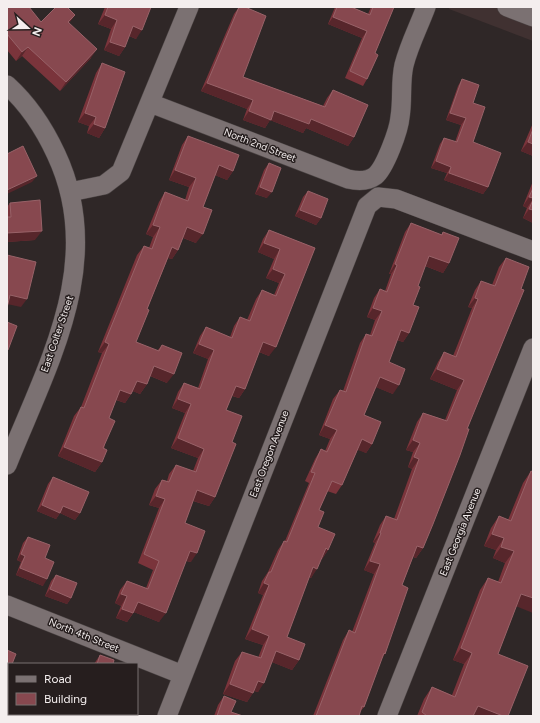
<svg xmlns="http://www.w3.org/2000/svg" width="540" height="723" viewBox="0 0 540 723" font-family="Figtree,sans-serif">
<rect width="100%" height="100%" fill="#2f2727"/>
<path fill="#403131" d="M 450,7 L 533,7 L 533,41 L 449,9 Z"/>
<g fill="none" stroke-linecap="round" stroke-linejoin="round">
<g stroke="#4c4545" stroke-width="20">
<path id="minor" d="M 507,7 L 533,17
M 7,85 C 28,104 44,128 56,154 C 107,262 47,365 7,465
M 150,103 L 348,179 C 357,181 367,182 375,176 C 385,168 399,130 400,117 C 403,99 400,82 404,65 C 409,45 419,26 426,7
M 70,192 L 104,185 L 121,172 L 189,7
M 7,605 L 183,675
M 167,716 L 367,206 L 378,197 L 396,199 L 533,251
M 387,716 L 533,348"/>
</g>
<use href="#minor" stroke="#7b7172" stroke-width="19"/>
</g>
<path fill="#7a343b" d="M 7,7 L 41,22 L 75,15 L 69,23 L 91,58 L 60,91 L 22,56 L 16,61 L 7,50 Z
M 105,7 L 151,7 L 136,39 L 129,36 L 125,47 L 119,56 L 104,50 L 111,29 L 98,24 Z
M 239,7 L 245,7 L 243,77 L 323,106 L 327,98 L 333,90 L 354,137 L 348,146 L 306,128 L 303,133 L 270,120 L 265,128 L 243,120 L 247,109 L 201,91 L 234,14 Z
M 335,7 L 351,7 L 368,14 L 371,7 L 394,7 L 375,53 L 367,79 L 363,86 L 345,78 L 362,38 L 328,24 Z
M 102,63 L 105,128 L 99,138 L 87,133 L 89,126 L 78,122 L 96,73 Z
M 462,79 L 473,103 L 473,142 L 488,187 L 483,194 L 444,180 L 447,173 L 431,168 L 440,144 L 444,138 L 455,142 L 461,125 L 446,120 L 458,86 Z
M 533,123 L 533,156 L 521,151 Z
M 188,136 L 233,171 L 227,180 L 215,175 L 203,207 L 196,243 L 183,238 L 178,250 L 172,259 L 168,258 L 147,309 L 136,342 L 157,351 L 162,345 L 167,383 L 150,376 L 147,384 L 140,394 L 133,391 L 125,403 L 116,400 L 109,418 L 102,462 L 95,472 L 58,456 L 74,416 L 81,407 L 102,353 L 98,352 L 137,255 L 144,246 L 149,248 L 153,237 L 146,234 L 159,202 L 165,192 L 185,200 L 189,187 L 169,180 L 182,145 Z
M 269,163 L 267,198 L 255,194 L 264,170 Z
M 533,181 L 533,223 L 523,218 L 527,208 L 523,206 Z
M 308,191 L 321,218 L 316,225 L 295,216 L 303,197 Z
M 10,203 L 35,240 L 7,242 L 7,207 Z
M 411,223 L 441,235 L 443,232 L 449,263 L 443,273 L 425,266 L 418,286 L 413,305 L 409,333 L 403,342 L 397,340 L 389,362 L 393,394 L 376,387 L 364,415 L 372,444 L 366,453 L 358,449 L 342,485 L 336,494 L 327,491 L 319,510 L 318,527 L 328,550 L 322,559 L 321,559 L 311,578 L 309,577 L 287,637 L 299,660 L 292,670 L 272,662 L 258,692 L 254,691 L 247,702 L 223,694 L 235,661 L 242,652 L 258,658 L 263,645 L 245,639 L 263,595 L 258,593 L 262,581 L 268,572 L 278,550 L 284,541 L 285,541 L 309,483 L 305,481 L 315,459 L 321,449 L 325,451 L 330,439 L 319,435 L 333,399 L 340,390 L 343,391 L 360,343 L 366,334 L 370,335 L 375,320 L 367,317 L 374,298 L 380,289 L 385,291 L 391,274 L 389,274 L 405,232 Z
M 269,230 L 315,248 L 269,356 L 259,352 L 245,389 L 239,398 L 232,396 L 226,410 L 232,442 L 215,497 L 209,506 L 193,501 L 185,523 L 191,562 L 186,561 L 159,622 L 134,612 L 127,622 L 116,618 L 121,606 L 115,603 L 120,590 L 127,581 L 146,588 L 153,570 L 138,563 L 159,508 L 149,505 L 155,489 L 162,480 L 167,481 L 169,474 L 176,465 L 193,471 L 198,458 L 171,448 L 185,413 L 172,408 L 178,392 L 184,383 L 198,388 L 208,359 L 193,353 L 200,336 L 206,327 L 230,337 L 234,326 L 240,317 L 247,320 L 256,299 L 262,290 L 274,295 L 279,283 L 266,278 L 274,259 L 258,252 L 263,239 Z
M 506,258 L 467,429 L 423,548 L 416,558 L 413,557 L 402,585 L 381,660 L 364,707 L 360,712 L 359,716 L 313,716 L 343,640 L 349,630 L 352,632 L 374,574 L 364,570 L 375,543 L 373,542 L 380,525 L 386,516 L 394,519 L 412,469 L 408,467 L 413,452 L 406,450 L 417,422 L 423,413 L 445,420 L 457,390 L 430,379 L 438,362 L 444,352 L 453,356 L 472,308 L 468,307 L 475,290 L 481,281 L 492,285 L 499,267 Z
M 531,471 L 516,606 L 498,654 L 508,716 L 417,716 L 424,699 L 432,687 L 452,695 L 464,664 L 453,660 L 480,590 L 488,578 L 498,582 L 505,563 L 493,558 L 496,550 L 484,546 L 491,528 L 499,516 L 508,520 L 523,483 Z
M 53,477 L 80,513 L 75,520 L 60,513 L 56,519 L 37,511 L 48,484 Z
M 28,537 L 45,558 L 43,586 L 16,575 L 21,562 L 17,560 L 23,543 Z
M 56,575 L 71,598 L 67,604 L 45,596 L 51,581 Z
M 100,655 L 113,664 L 94,664 Z
M 224,696 L 231,712 L 243,716 L 214,716 L 218,705 Z"/>
<path fill="#57262b" d="M 75,15 L 68,24 L 68,22 Z
M 105,15 L 117,20 L 111,29 L 98,24 Z
M 333,17 L 367,31 L 362,38 L 328,24 Z
M 133,26 L 142,30 L 136,39 L 127,35 Z
M 110,42 L 125,47 L 119,56 L 104,50 Z
M 28,47 L 22,56 L 16,61 L 22,52 Z
M 97,49 L 91,58 L 60,91 L 66,82 Z
M 207,83 L 253,100 L 247,109 L 201,91 Z
M 249,111 L 274,111 L 311,119 L 354,137 L 348,146 L 306,128 L 303,133 L 270,120 L 265,128 L 243,120 Z
M 85,113 L 96,117 L 89,126 L 78,122 Z
M 450,113 L 466,118 L 461,125 L 446,120 Z
M 94,124 L 105,128 L 99,138 L 87,133 Z
M 528,142 L 533,144 L 533,156 L 521,151 Z
M 436,161 L 451,167 L 447,173 L 431,168 Z
M 219,165 L 233,171 L 227,180 L 212,174 Z
M 175,170 L 196,178 L 189,187 L 169,180 Z
M 449,173 L 488,187 L 483,194 L 444,180 Z
M 37,176 L 32,182 L 7,194 L 7,190 Z
M 260,187 L 272,192 L 267,198 L 255,194 Z
M 529,197 L 533,198 L 533,199 L 527,208 L 523,206 Z
M 529,209 L 533,210 L 533,223 L 523,218 Z
M 300,210 L 321,218 L 316,225 L 295,216 Z
M 153,225 L 160,227 L 153,237 L 146,234 Z
M 187,227 L 203,234 L 196,243 L 181,237 Z
M 42,231 L 35,240 L 7,242 L 7,233 Z
M 264,243 L 280,249 L 274,259 L 258,252 Z
M 172,247 L 178,250 L 172,259 L 165,257 Z
M 429,256 L 449,263 L 443,273 L 423,265 Z
M 395,264 L 397,265 L 391,274 L 389,274 Z
M 273,269 L 285,274 L 279,283 L 266,278 Z
M 10,295 L 27,299 L 21,307 L 7,304 Z
M 475,298 L 478,299 L 472,308 L 468,307 Z
M 373,308 L 382,311 L 375,320 L 367,317 Z
M 401,330 L 409,333 L 403,342 L 395,339 Z
M 105,342 L 109,344 L 102,353 L 98,352 Z
M 263,342 L 276,347 L 269,356 L 257,351 Z
M 199,344 L 214,350 L 208,359 L 193,353 Z
M 154,366 L 174,374 L 167,383 L 148,375 Z
M 437,369 L 464,380 L 457,390 L 430,379 Z
M 380,377 L 399,385 L 393,394 L 373,386 Z
M 137,381 L 147,384 L 140,394 L 130,390 Z
M 236,386 L 245,389 L 239,398 L 230,395 Z
M 120,390 L 131,394 L 125,403 L 114,399 Z
M 178,399 L 191,404 L 185,413 L 172,408 Z
M 325,425 L 337,430 L 330,439 L 319,435 Z
M 178,438 L 204,449 L 198,458 L 171,448 Z
M 362,439 L 372,444 L 366,453 L 355,449 Z
M 413,440 L 420,443 L 413,452 L 406,450 Z
M 64,447 L 102,462 L 95,472 L 58,456 Z
M 414,457 L 419,459 L 412,469 L 408,467 Z
M 197,490 L 215,497 L 209,506 L 191,500 Z
M 156,496 L 165,499 L 159,508 L 149,505 Z
M 42,505 L 63,506 L 80,513 L 75,520 L 60,513 L 56,519 L 37,511 Z
M 380,533 L 381,533 L 375,543 L 373,542 Z
M 492,534 L 504,538 L 496,550 L 484,546 Z
M 417,546 L 423,548 L 416,558 L 411,556 Z
M 501,547 L 514,551 L 505,563 L 493,558 Z
M 326,548 L 328,550 L 322,559 L 319,558 Z
M 190,551 L 197,553 L 191,562 L 184,560 Z
M 21,554 L 25,556 L 21,562 L 17,560 Z
M 370,561 L 380,564 L 374,574 L 364,570 Z
M 313,567 L 317,569 L 311,578 L 307,576 Z
M 20,568 L 47,579 L 43,586 L 16,575 Z
M 264,583 L 269,585 L 263,595 L 258,593 Z
M 50,589 L 71,598 L 67,604 L 45,596 Z
M 121,594 L 127,596 L 121,606 L 115,603 Z
M 521,594 L 533,598 L 533,613 L 513,605 Z
M 138,602 L 166,613 L 159,622 L 131,611 Z
M 122,609 L 133,613 L 127,622 L 116,618 Z
M 252,629 L 269,636 L 263,645 L 245,639 Z
M 461,648 L 472,653 L 464,664 L 453,660 Z
M 276,651 L 299,660 L 292,670 L 269,661 Z
M 384,653 L 385,654 L 379,663 Z
M 258,681 L 264,683 L 258,692 L 251,690 Z
M 230,684 L 253,693 L 247,702 L 223,694 Z
M 478,706 L 503,716 L 471,716 Z
M 91,714 L 98,714 L 97,716 L 93,716 L 90,715 Z
M 99,714 L 112,714 L 117,716 L 97,716 Z"/>
<path fill="#87484f" stroke="#986268" d="M 7,7 L 29,7 L 41,22 L 56,7 L 67,7 L 75,15 L 68,22 L 97,49 L 66,82 L 28,47 L 22,52 L 7,34 Z
M 108,7 L 151,7 L 142,30 L 133,26 L 125,47 L 110,42 L 117,20 L 105,15 Z
M 239,7 L 245,7 L 266,16 L 243,77 L 325,107 L 333,90 L 368,105 L 354,137 L 311,119 L 309,124 L 274,111 L 271,120 L 249,111 L 253,100 L 207,83 Z
M 337,7 L 351,7 L 370,15 L 373,7 L 394,7 L 375,53 L 378,55 L 367,79 L 350,71 L 367,31 L 333,17 Z
M 102,63 L 125,72 L 105,128 L 94,124 L 96,117 L 85,113 Z
M 462,79 L 479,85 L 473,103 L 485,107 L 473,142 L 501,153 L 488,187 L 449,173 L 451,167 L 436,161 L 444,138 L 457,142 L 466,118 L 450,113 Z
M 533,129 L 533,144 L 528,142 Z
M 188,136 L 239,155 L 233,171 L 219,165 L 203,207 L 212,210 L 203,234 L 187,227 L 178,250 L 172,247 L 147,309 L 149,310 L 136,342 L 159,351 L 162,345 L 182,353 L 174,374 L 154,366 L 147,384 L 137,381 L 131,394 L 120,390 L 109,418 L 115,421 L 103,448 L 107,450 L 102,462 L 64,447 L 81,407 L 84,408 L 109,344 L 105,342 L 144,246 L 152,249 L 160,227 L 153,225 L 165,192 L 188,201 L 196,178 L 175,170 Z
M 23,146 L 37,176 L 7,190 L 7,154 Z
M 269,163 L 281,168 L 272,192 L 260,187 Z
M 533,188 L 533,198 L 529,197 Z
M 308,191 L 328,199 L 321,218 L 300,210 Z
M 40,200 L 42,231 L 7,233 L 7,217 L 11,217 L 10,203 Z
M 533,200 L 533,210 L 529,209 Z
M 411,223 L 442,235 L 443,232 L 459,238 L 449,263 L 429,256 L 418,286 L 420,287 L 413,305 L 419,307 L 409,333 L 401,330 L 389,362 L 405,369 L 399,385 L 380,377 L 364,415 L 381,422 L 372,444 L 362,439 L 342,485 L 332,481 L 319,510 L 324,512 L 318,527 L 335,534 L 328,550 L 326,548 L 317,569 L 313,567 L 287,637 L 305,644 L 299,660 L 276,651 L 264,683 L 258,681 L 253,693 L 230,684 L 242,652 L 261,658 L 269,636 L 252,629 L 269,585 L 264,583 L 269,572 L 271,572 L 284,541 L 287,542 L 315,473 L 311,472 L 321,449 L 327,452 L 337,430 L 325,425 L 340,390 L 346,392 L 366,334 L 372,336 L 382,311 L 373,308 L 380,289 L 387,292 L 397,265 L 395,264 Z
M 269,230 L 315,248 L 276,347 L 263,342 L 245,389 L 236,386 L 226,410 L 242,416 L 232,442 L 236,444 L 215,497 L 197,490 L 185,523 L 205,531 L 197,553 L 190,551 L 166,613 L 138,602 L 133,613 L 122,609 L 127,596 L 121,594 L 127,581 L 148,589 L 159,561 L 144,554 L 165,499 L 156,496 L 162,480 L 169,482 L 176,465 L 196,472 L 204,449 L 178,438 L 191,404 L 178,399 L 184,383 L 200,389 L 214,350 L 199,344 L 206,327 L 232,338 L 240,317 L 250,321 L 262,290 L 276,296 L 285,274 L 273,269 L 280,249 L 264,243 Z
M 7,255 L 36,262 L 27,299 L 10,295 L 7,308 Z
M 506,258 L 529,267 L 521,289 L 524,290 L 467,429 L 469,429 L 460,455 L 433,524 L 423,548 L 417,546 L 402,585 L 408,588 L 385,654 L 384,653 L 364,707 L 362,706 L 359,716 L 316,716 L 349,630 L 355,633 L 380,564 L 370,561 L 381,533 L 380,533 L 386,516 L 397,520 L 419,459 L 414,457 L 420,443 L 413,440 L 423,413 L 447,421 L 464,380 L 437,369 L 444,352 L 456,357 L 478,299 L 475,298 L 481,281 L 495,286 Z
M 7,322 L 17,326 L 8,350 L 7,350 Z
M 531,471 L 533,472 L 533,598 L 521,594 L 498,654 L 528,666 L 508,716 L 503,716 L 478,706 L 473,716 L 427,716 L 422,712 L 432,687 L 455,697 L 472,653 L 461,648 L 488,578 L 501,583 L 514,551 L 501,547 L 504,538 L 492,534 L 499,516 L 511,521 Z
M 53,477 L 89,492 L 80,513 L 63,506 L 60,513 L 42,505 Z
M 28,537 L 50,545 L 45,558 L 54,562 L 47,579 L 20,568 L 25,556 L 21,554 Z
M 56,575 L 77,583 L 71,598 L 50,589 Z
M 7,650 L 16,654 L 12,664 L 9,664 L 9,700 L 7,705 Z
M 100,655 L 114,660 L 113,664 L 97,664 Z
M 224,696 L 236,701 L 231,712 L 243,716 L 217,716 Z
M 112,714 L 132,714 L 131,716 L 117,716 Z"/>
<g text-anchor="middle" dominant-baseline="central" stroke-width="3" stroke-linejoin="round" paint-order="stroke">
<g font-size="10" fill="#f4eeee" stroke="#261e1e">
<text transform="translate(260 145) rotate(21)">North 2nd Street</text>
<text transform="translate(57 334) rotate(-71)">East Colter Street</text>
<text transform="translate(269 454) rotate(-69)">East Oregon Avenue</text>
<text transform="translate(460 532) rotate(-68)">East Georgia Avenue</text>
<text transform="translate(84 635) rotate(22)">North 4th Street</text>
</g>
</g>
<rect width="540" height="723" fill="none" stroke="#f4eeee" stroke-width="16"/>
<rect x="8" y="663" width="130" height="52" fill="#261e1e" stroke="#787171"/>
<rect x="16" y="676" width="20" height="6" fill="#7b7172" stroke="#787171"/>
<text x="44" y="683" font-size="12" fill="#f4eeee">Road</text>
<rect x="16" y="693" width="20" height="12" fill="#87484f" stroke="#787171"/>
<text x="44" y="703" font-size="12" fill="#f4eeee">Building</text>
<g transform="translate(28 28) rotate(111)" stroke="#261e1e" stroke-width="3" paint-order="stroke">
<path d="M0-3L7 15L0 10L-7 15Z" fill="#f4eeee"/>
<text y="-6" font-size="11" font-weight="bold" text-anchor="middle" fill="#f4eeee">N</text>
</g>
</svg>
